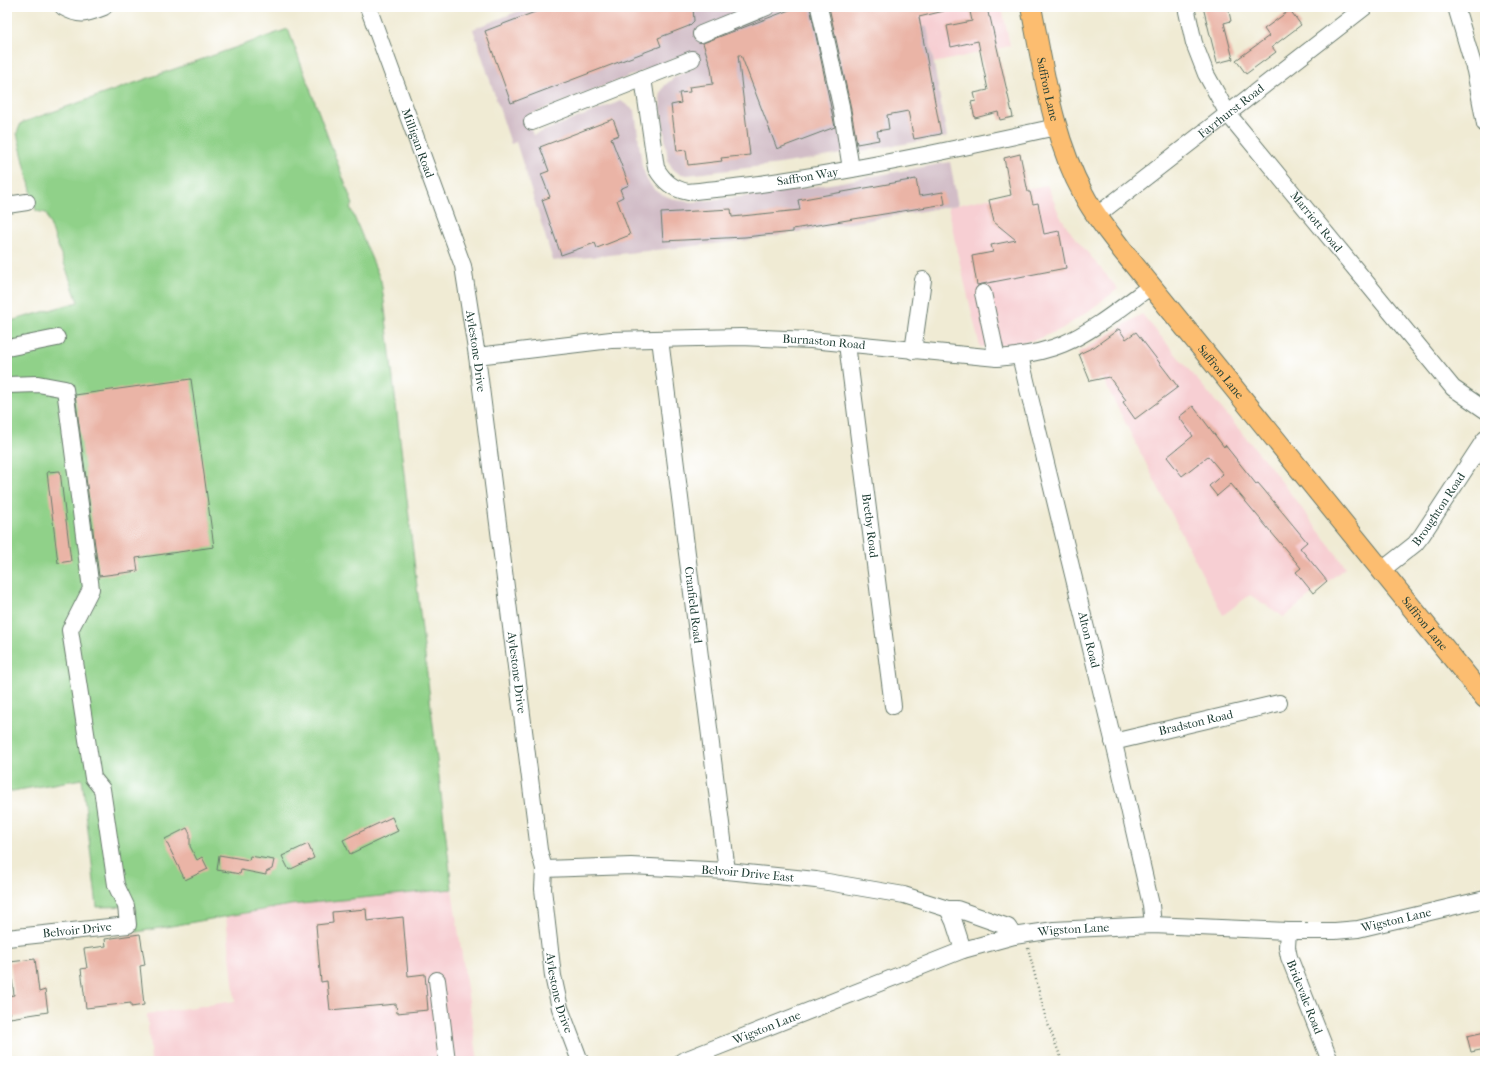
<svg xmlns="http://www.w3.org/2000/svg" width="1492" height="1068" viewBox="0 0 1492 1068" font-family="'IM FELL French Canon',serif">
<rect width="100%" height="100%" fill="#fff"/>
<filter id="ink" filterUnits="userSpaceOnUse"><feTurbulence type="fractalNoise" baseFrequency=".025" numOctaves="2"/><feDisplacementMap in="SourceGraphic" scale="8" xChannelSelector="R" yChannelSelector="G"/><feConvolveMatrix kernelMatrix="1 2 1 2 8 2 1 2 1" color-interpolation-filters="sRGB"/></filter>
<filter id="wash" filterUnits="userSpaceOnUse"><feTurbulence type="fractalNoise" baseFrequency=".012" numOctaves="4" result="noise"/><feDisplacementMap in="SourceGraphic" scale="16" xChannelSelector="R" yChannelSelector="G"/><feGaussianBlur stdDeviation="0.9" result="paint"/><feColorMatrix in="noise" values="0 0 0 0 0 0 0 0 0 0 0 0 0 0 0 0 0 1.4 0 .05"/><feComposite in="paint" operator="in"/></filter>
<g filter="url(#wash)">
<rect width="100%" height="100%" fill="#f0ebd4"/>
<path fill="#f7cfd3" d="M 855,7 L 1002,7 L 1010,46 L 934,63 L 927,26 L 861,41 Z
M 1047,185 L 1060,216 L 1072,234 L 1118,289 L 1086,313 L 1062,329 L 1035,340 L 1011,345 L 980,347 L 957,251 L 948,207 Z
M 1142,314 L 1269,465 L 1346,567 L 1284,617 L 1250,595 L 1223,615 L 1103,379 L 1090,381 L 1078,353 Z
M 452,889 L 478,1061 L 151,1061 L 147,1014 L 235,1001 L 226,917 L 291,905 Z"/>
<path fill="#d2bdc7" d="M 529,7 L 855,7 L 861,41 L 927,26 L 947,137 L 780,164 L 687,175 L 678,173 L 673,169 L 668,161 L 660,100 L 661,92 L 665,85 L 675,77 L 695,67 L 690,53 L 526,116 L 533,135 L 621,101 L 635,111 L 642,166 L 647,180 L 653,188 L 661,194 L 676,200 L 693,202 L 758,195 L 836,183 L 950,162 L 958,205 L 750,240 L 553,261 L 516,142 L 511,144 L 473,29 Z"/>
<path fill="#90d189" stroke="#58875e" d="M 288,29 L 353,205 L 350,207 L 381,281 L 384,301 L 452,889 L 291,905 L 137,932 L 135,906 L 97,907 L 82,779 L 7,792 L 7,322 L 78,302 L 46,213 L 36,211 L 17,133 L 21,123 Z"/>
<g id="blocks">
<path fill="#eab4a6" d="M 548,7 L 693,7 L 694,21 L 689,26 L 658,38 L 661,46 L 511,103 L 485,31 Z
M 797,7 L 810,7 L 835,127 L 777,149 L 741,55 L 738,55 L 750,155 L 721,158 L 722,161 L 688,165 L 686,150 L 677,151 L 671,105 L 681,103 L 679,93 L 690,92 L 689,87 L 713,84 L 711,68 L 703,43 Z
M 829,7 L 944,7 L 944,11 L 919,17 L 941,134 L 914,139 L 908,111 L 887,115 L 889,129 L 877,131 L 879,140 L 857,144 L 850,104 Z
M 969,7 L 987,7 L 989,17 L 990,17 L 1013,117 L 1000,120 L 998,112 L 975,118 L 971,102 L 976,101 L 974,93 L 988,90 L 978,41 L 951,47 L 947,26 L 972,21 Z
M 1203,7 L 1228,7 L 1231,21 L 1224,23 L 1233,59 L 1217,63 Z
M 1290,10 L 1301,25 L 1272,47 L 1276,52 L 1246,74 L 1236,60 L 1269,36 L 1264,29 Z
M 613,119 L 619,135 L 611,138 L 629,185 L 620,189 L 623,197 L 617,200 L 630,235 L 597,248 L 595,243 L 561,255 L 542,200 L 550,197 L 541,174 L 549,171 L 540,147 Z
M 1020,154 L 1028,192 L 1030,192 L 1033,204 L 1038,203 L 1044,234 L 1059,231 L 1066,268 L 977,285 L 972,256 L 993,252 L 991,245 L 1016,240 L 994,222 L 989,200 L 1011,195 L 1004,158 Z
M 916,179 L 919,196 L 943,192 L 945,204 L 793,229 L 793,232 L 745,237 L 663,241 L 661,213 L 731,209 L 732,217 L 800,210 L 798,200 Z
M 1119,329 L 1126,339 L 1136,332 L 1178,387 L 1135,419 L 1123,402 L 1126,400 L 1109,377 L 1090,381 L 1079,354 L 1094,347 Z
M 191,379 L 214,547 L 136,558 L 138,571 L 99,576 L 75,395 Z
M 1193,406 L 1224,447 L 1225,445 L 1256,484 L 1258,483 L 1264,490 L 1307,542 L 1300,548 L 1327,581 L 1313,593 L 1296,572 L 1301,568 L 1231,484 L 1217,496 L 1209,486 L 1223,474 L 1208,456 L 1182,476 L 1167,457 L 1193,436 L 1179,417 Z
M 60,471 L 71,561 L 58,563 L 47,472 Z
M 392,817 L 398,831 L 350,854 L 343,840 Z
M 187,828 L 190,834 L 190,846 L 197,860 L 202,857 L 208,869 L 185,880 L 165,839 Z
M 308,844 L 314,858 L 289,870 L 282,856 Z
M 219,855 L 249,860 L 250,856 L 274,860 L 272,869 L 266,872 L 266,875 L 241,870 L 240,874 L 217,870 Z
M 366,909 L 367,921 L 403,917 L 408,976 L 425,974 L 428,1010 L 397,1013 L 396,1004 L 330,1010 L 327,981 L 321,982 L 316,925 L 333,923 L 332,912 Z
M 140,934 L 145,965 L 140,966 L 144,1005 L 131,1007 L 131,1003 L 86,1008 L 81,969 L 87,968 L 84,949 L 106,946 L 105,939 Z
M 35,959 L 39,992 L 45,990 L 48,1012 L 10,1018 L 7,996 L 14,995 L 10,962 Z
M 1485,1032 L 1485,1049 L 1471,1052 L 1467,1036 Z"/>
</g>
</g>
<g filter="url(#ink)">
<use href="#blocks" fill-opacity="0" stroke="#687a6c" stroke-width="1"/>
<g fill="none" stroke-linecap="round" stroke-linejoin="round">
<g stroke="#687a6c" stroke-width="18">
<g id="minor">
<path d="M 63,7 C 80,17 86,14 104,7"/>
<path id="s1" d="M 368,7 L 463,266 L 477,356 L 539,850 L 544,869 L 543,889 L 553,976 L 560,1008 L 580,1061"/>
<path d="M 819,7 L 841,106 L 851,169"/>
<path id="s2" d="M 1186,7 L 1194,43 L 1206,74 L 1228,114 L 1453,388 L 1485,410"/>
<path d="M 1456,7 L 1475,71 L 1485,124"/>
<path d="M 701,34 L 767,7"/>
<path id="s3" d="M 643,78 L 656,168 C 664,182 673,189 688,192 C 714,189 741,187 767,183 C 864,169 960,148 1056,127"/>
<path d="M 532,122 L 692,59"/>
<path d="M 7,205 L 27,202"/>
<path id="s4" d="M 1096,216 L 1365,7"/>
<path d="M 983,293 L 997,358"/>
<path id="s5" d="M 660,339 L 727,871"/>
<path id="s6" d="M 847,344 L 893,706"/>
<path d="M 7,348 L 57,338"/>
<path d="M 913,351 L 923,280"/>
<path id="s7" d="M 477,356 L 611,340 L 741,337 L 811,340 L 997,358 C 1019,356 1042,353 1063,344 C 1092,332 1125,305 1151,286"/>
<path id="s8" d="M 1020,356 L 1117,756 L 1151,905 L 1153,925"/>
<path d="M 7,385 L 38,384 L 65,389 L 91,589 L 70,630 L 93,778 L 102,789 L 116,885 L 126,906 L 128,925 L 7,938"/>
<path id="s9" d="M 1382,570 L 1415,544 L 1422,535 L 1485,439"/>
<path id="s10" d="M 1113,742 L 1279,703"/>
<path id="s11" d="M 544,869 L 631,866 L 727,871 L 816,880 L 904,895 L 948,909 L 957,909 L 1008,927 L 1014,936"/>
<path d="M 948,909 L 954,922 L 963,950"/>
<path id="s12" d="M 1288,931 L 1287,947 L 1289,957 L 1330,1061"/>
<path d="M 437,980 L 447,1061"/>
<path id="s13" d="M 682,1061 L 963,950 L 1014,936 L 1054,930 L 1153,925 L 1288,931 L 1335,931 L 1358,929 L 1485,899"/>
</g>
</g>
<g stroke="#687a6c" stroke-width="22">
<g id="major">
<path id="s14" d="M 1031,7 C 1044,71 1052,137 1084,195 C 1094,215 1109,232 1122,250 L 1485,698"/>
</g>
</g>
<path stroke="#687a6c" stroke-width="2.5" stroke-dasharray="1 3" stroke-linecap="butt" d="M 1028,948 L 1046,1019 L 1062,1061"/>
<use href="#minor" stroke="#fff" stroke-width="16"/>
<use href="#major" stroke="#fcbd6f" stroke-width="20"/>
</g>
</g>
<g text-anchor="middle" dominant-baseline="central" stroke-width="3" stroke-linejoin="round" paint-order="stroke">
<g font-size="12" fill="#1f3d34" stroke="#fff">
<text stroke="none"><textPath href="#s14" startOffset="84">Saffron Lane</textPath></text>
<text stroke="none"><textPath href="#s4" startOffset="171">Fayrhurst Road</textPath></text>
<text stroke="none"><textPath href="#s1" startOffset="145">Milligan Road</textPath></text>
<text stroke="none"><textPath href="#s3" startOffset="253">Saffron Way</textPath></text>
<text stroke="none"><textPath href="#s2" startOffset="255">Marriott Road</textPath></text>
<text stroke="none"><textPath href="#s7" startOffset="348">Burnaston Road</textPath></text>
<text stroke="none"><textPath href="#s1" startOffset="362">Aylestone Drive</textPath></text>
<text stroke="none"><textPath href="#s14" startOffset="420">Saffron Lane</textPath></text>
<text stroke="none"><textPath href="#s9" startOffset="84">Broughton Road</textPath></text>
<text stroke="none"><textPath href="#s6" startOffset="183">Bretby Road</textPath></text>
<text stroke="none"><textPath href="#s5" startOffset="268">Cranfield Road</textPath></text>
<text stroke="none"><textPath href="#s14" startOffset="744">Saffron Lane</textPath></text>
<text stroke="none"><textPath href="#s8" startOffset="292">Alton Road</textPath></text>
<text stroke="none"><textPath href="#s1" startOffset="686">Aylestone Drive</textPath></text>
<text stroke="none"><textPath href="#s10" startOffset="85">Bradston Road</textPath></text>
<text stroke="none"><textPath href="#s11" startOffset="204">Belvoir Drive East</textPath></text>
<text stroke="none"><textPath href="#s13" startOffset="739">Wigston Lane</textPath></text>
<text transform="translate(77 930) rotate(-6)">Belvoir Drive</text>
<text stroke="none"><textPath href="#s13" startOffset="415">Wigston Lane</textPath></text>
<text stroke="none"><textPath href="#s1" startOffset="1010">Aylestone Drive</textPath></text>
<text stroke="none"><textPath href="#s12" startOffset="69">Bridevale Road</textPath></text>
<text stroke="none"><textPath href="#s13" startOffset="91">Wigston Lane</textPath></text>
</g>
</g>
<rect width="1492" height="1068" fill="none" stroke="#fff" stroke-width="24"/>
</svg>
